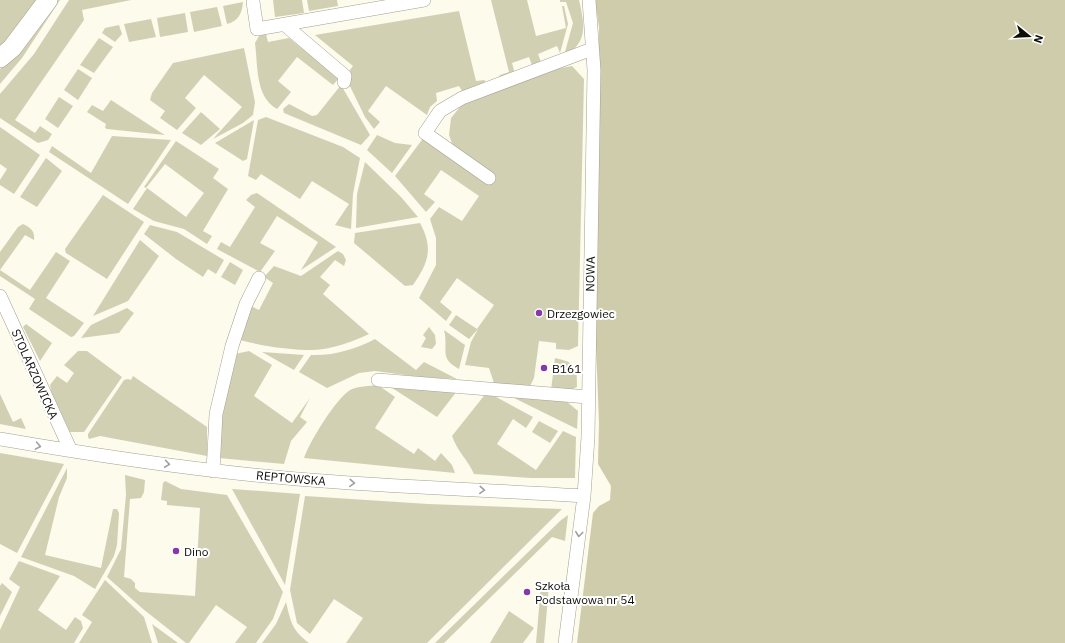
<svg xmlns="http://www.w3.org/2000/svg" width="1065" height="643" viewBox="0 0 1065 643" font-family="'IBM Plex Sans',sans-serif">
<rect width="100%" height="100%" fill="#fcfbec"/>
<path fill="#d2d0b3" d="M 0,0 L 38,0 L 17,30 L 0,46 Z
M 56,0 L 60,0 L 22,58 L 0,84 L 0,69 L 17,55 Z
M 69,0 L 131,0 L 82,10 L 84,20 L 15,120 L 35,133 L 40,126 L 52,134 L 48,140 L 38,143 L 0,118 L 0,94 L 34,54 Z
M 273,0 L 302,0 L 304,13 L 275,17 Z
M 307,0 L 337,0 L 338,6 L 309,11 Z
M 491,0 L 527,0 L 536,36 L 566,28 L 562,6 L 564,6 L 568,24 L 560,53 L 557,46 L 538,54 L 542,65 L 533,68 L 529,57 L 512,63 L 515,74 L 499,77 L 500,75 L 509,72 Z
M 560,0 L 579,0 C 584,23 589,41 566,55 L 565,52 L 573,23 L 566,2 L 560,2 Z
M 243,2 C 242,14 238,21 227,24 L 223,6 Z
M 217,7 L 222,26 L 194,32 L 190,12 Z
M 459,11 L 476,81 L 485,80 L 484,86 L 463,93 L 459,86 L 436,93 L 437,101 L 430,107 L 427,115 L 386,86 L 368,111 L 380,122 L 374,129 L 365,117 L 345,76 L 353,66 L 315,35 Z
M 185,13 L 188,32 L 160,37 L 157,18 Z
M 151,19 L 156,37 L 129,42 L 124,24 Z
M 119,25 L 122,34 L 115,42 L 102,33 L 105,28 Z
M 266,34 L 268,42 L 289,38 L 339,78 L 333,85 L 297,57 L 278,81 L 291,92 L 277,109 C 255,97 258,65 255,43 L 259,36 Z
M 99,38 L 113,47 L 94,73 L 80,65 Z
M 244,48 L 255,102 L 253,115 L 243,123 L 213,139 L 242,107 L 204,75 L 185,98 L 196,108 L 177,130 L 160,118 L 165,111 L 150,100 L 152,93 L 173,63 Z
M 572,66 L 584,79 L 578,346 L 569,350 L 556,349 L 556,343 L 539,341 L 534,378 L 529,388 L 494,383 L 489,368 L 465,365 L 471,342 L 478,329 L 469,339 L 449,325 L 456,315 L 477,329 L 494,305 L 457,278 L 440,302 L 452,312 L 446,321 L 419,298 L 436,265 L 436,238 L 430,219 L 439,207 L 462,221 L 479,196 L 441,170 L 424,194 L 435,202 L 426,212 L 395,176 L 424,137 L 453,146 L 449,135 L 451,118 L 464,102 L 561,68 Z
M 78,69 L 92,78 L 78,100 L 64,90 Z
M 341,85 L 370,135 L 361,145 L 284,113 L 283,109 L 289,104 L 312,116 L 317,115 Z
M 59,97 L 73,106 L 58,128 L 45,119 Z
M 111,100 L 160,132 L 165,135 L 107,129 L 105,128 L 106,124 L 87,112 L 92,105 L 103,111 Z
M 201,112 L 220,129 L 201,145 L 182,133 Z
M 266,117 L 343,147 L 360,158 L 353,194 L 351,229 L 335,225 L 349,204 L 312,181 L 300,199 L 261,174 L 256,180 L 248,176 L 258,120 Z
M 254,120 L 247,159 L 243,161 L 215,143 Z
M 0,127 L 40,155 L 14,194 L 0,185 L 0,180 L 7,169 L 0,164 Z
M 377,135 L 395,143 L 412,145 L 392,173 L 367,150 Z
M 112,136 L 171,140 L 128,204 L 49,152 L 52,146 L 91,173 Z
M 176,141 L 219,169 L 213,178 L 228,189 L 203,231 L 212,236 L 207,244 L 184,229 L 154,221 L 133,209 L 147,188 L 186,217 L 204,193 L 165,164 L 146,188 L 144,187 Z
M 46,158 L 62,171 L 37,207 L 20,197 Z
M 365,162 L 401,197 L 418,217 L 356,228 L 357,194 Z
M 257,193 L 336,247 L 301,270 L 318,242 L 277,216 L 260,243 L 275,251 L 260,272 L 217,249 L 221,242 L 230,247 L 255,207 L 246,200 L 251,195 Z
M 103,195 L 144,222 L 107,279 L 66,253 L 65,249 Z
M 420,223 C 434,249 428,263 413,285 L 405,286 L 354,243 L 355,233 Z
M 23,224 C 31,228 35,231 34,240 L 25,235 L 0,270 L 30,290 L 56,252 L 70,261 L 46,298 L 84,323 L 74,336 L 71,337 L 29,309 L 35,299 L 0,276 L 0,252 L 18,227 Z
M 150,225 L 177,232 L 224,260 L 216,274 L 208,269 L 203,277 L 176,259 L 144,234 Z
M 140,240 L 159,256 L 128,301 L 93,316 Z
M 338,251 L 343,254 L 346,260 L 344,266 L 335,260 L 320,277 L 330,285 L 323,294 L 369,334 C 354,341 330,350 313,350 C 290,350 262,346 240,340 L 251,306 L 259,310 L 273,283 L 264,277 L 274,266 L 301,276 Z
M 230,262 L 243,270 L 235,285 L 221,277 Z
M 127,308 L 134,313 L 119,333 L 81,338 L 91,325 Z
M 26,324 L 52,343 L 40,361 L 23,327 Z
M 429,327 L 435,335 L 436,344 L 432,349 L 421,347 L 426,338 L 423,335 Z
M 444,330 L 465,345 L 459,369 C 438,358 449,350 444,330 Z
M 375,339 L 416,370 L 424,362 L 457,379 L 420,377 L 375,371 L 359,373 L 327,388 L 299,372 L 311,355 C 333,356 356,349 375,339 Z
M 78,351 L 87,351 L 122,377 L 84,432 L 70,432 L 51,391 L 50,385 L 57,376 L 67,383 L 74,373 L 64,365 Z
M 249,351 L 272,365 L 254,396 L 292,423 L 310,398 L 300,417 L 307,422 L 291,441 L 284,464 L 219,458 L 221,407 L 235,354 Z
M 262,352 L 304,355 L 294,370 Z
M 555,358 C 576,363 577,365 577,387 L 566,392 L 551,390 Z
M 133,376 L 207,427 L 207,456 L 100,436 L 89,439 L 88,437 L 88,434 L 124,380 L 128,379 L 131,380 Z
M 386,384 L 457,391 L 437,417 Z
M 378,385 L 395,397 L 375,428 L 414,454 L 418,448 L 435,461 L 441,453 L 452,465 L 455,473 L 304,458 C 310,441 335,400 350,390 C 357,386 370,386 378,385 Z
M 487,392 L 533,417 L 526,428 L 513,419 L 497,444 L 536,470 L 563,431 L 576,437 L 575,478 L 531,478 L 474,474 C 468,460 457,451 452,436 Z
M 0,394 L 13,422 L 21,418 L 26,429 L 0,424 Z
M 512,397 L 566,401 L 578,411 L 577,429 Z
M 539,421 L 558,431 L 550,443 L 532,432 Z
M 0,453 L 64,464 L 17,553 L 0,544 Z
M 67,468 L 67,478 L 59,497 L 45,555 L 101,568 L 113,509 L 117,509 L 119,513 L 117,545 L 114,556 L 95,589 L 74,576 L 21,557 Z
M 125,475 L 145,480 L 144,492 L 141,498 L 130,499 L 124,577 L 131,579 L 135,583 L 135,588 L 140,592 L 195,596 L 200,508 L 167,505 L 167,501 L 161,500 L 163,483 L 165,481 L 181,489 L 227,495 L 283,592 L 273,619 L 256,643 L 235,643 L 247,627 L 216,605 L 189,643 L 186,643 L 143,609 L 107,577 L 121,549 L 126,495 Z
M 232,489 L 300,494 L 285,585 Z
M 305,496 L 428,504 L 562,509 L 427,643 L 346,643 L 363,618 L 334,599 L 310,634 L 297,623 L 290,590 Z
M 568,515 L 565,541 L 552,537 L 444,643 L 435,643 L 560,521 Z
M 19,561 L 60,576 L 38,610 L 66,630 L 75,617 L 81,621 L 83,628 L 74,643 L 0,643 L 0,630 L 20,587 L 9,579 Z
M 105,580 L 144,617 L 152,643 L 79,643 L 92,622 L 82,615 Z
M 2,583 L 12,592 L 0,616 L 0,586 Z
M 541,585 L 549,586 L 544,643 L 536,643 Z
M 286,602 C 291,623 292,630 309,643 L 262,643 L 276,624 Z
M 509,611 L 534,628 L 523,643 L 490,643 Z
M 152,624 L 178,643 L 158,643 Z"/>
<path fill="#ceccaa" d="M 595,0 L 1065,0 L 1065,643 L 577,643 L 593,513 L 599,506 L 610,500 L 611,486 L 598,464 L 599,423 L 596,345 L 599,82 L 599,27 Z"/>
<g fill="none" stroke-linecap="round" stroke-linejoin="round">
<g stroke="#a2a193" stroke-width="14">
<path id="street" d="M 253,2 L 257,29 L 424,0
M 285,25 L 345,76 L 344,82
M 489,178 L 425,133 L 440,111 L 462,98 L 592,49
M 0,296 L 71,451
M 378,380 L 588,397
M 0,439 C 98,456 198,471 297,479 C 393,487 489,490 584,496
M 213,471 L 216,414 L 232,346 L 246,304 L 259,278
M 565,643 L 584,496 L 588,437 L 594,70 L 589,0"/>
</g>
<g stroke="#a2a193" stroke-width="20">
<path id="secondary" d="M 0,58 L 12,48 L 48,0"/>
</g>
<use href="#street" stroke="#fff" stroke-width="13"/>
<use href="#secondary" stroke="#fff" stroke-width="19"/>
</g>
<defs><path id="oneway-chevron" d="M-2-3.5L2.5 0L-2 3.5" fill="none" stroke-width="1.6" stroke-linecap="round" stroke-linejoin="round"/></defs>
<g stroke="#9f9f9d">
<use href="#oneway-chevron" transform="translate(38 446) rotate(10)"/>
<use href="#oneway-chevron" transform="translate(167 464) rotate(8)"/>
<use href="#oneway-chevron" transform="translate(352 483) rotate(3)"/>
<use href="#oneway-chevron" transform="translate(482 490) rotate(3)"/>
<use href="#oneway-chevron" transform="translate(579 534) rotate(97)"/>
</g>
<g fill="#8637a8" stroke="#fff" stroke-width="1.5">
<circle cx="539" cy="313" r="4"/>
<circle cx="544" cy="368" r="4"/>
<circle cx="176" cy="551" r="4"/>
<circle cx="527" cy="592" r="4"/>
</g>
<g text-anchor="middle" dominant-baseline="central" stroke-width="4" stroke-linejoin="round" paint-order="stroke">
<g font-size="12" fill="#0e0e09" stroke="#fff">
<text transform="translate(590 274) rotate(-89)">NOWA</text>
<text transform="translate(35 374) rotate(66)">STOLARZOWICKA</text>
<text transform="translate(291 478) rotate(5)">REPTOWSKA</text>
</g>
<g font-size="12" fill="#0e0e09" stroke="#fff" text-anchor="start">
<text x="547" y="313">Drzezgowiec</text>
<text x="552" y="368">B161</text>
<text x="184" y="551">Dino</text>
<text x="535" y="585">Szkoła<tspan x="535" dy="14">Podstawowa nr 54</tspan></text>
</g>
</g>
<g transform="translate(1029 36) rotate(108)" stroke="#ffffff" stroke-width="3" paint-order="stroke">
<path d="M0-3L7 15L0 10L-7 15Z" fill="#0e0e09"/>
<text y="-6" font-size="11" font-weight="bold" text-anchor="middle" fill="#0e0e09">N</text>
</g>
</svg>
